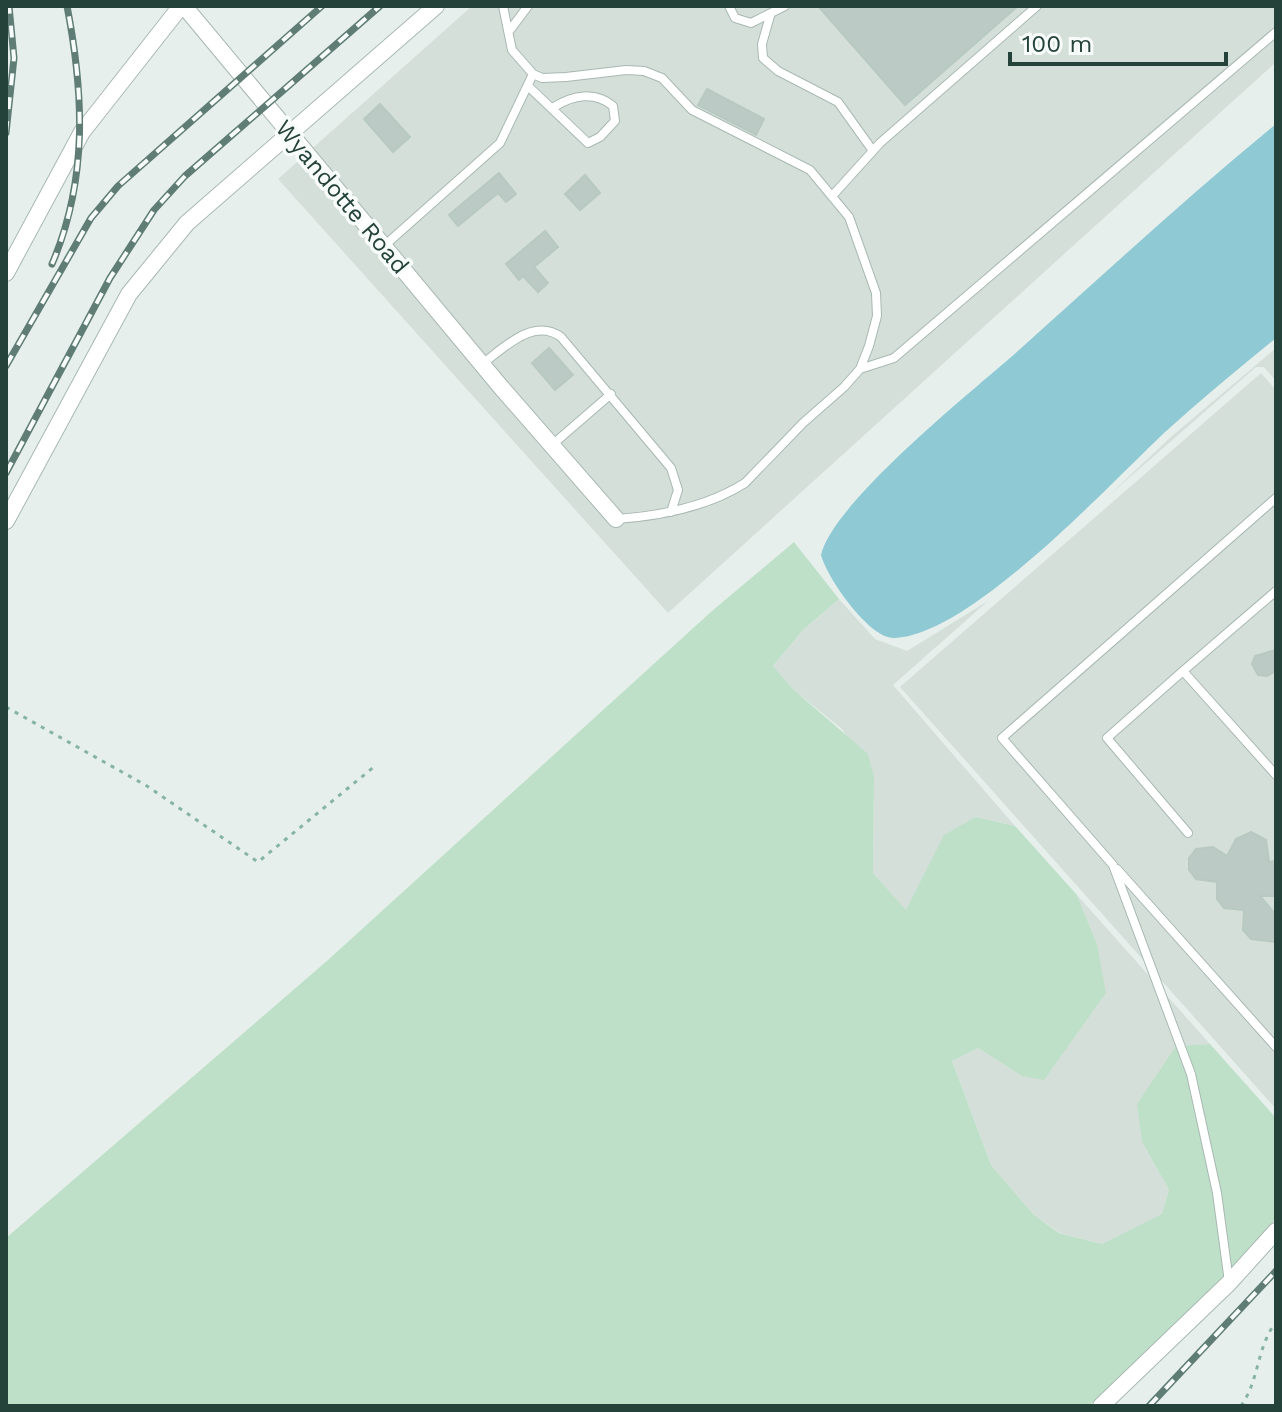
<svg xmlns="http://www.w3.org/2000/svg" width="1282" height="1412" viewBox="0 0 1282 1412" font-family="'Work Sans',sans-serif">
<rect width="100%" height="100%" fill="#e6efeb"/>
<path fill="#d4dfda" d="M 472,6 L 1276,6 L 1276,62 L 668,613 L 278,179 Z
M 1276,348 L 1276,381 L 1264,367 L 1256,367 L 1107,497 L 1172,436 Z
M 1261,373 L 1276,390 L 1276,1109 L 900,687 Z
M 839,599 L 875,639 L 907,651 L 988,601 L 893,685 L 1015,826 L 976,817 L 906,911 L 873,873 L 874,777 L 842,729 L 794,690 L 773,666 L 803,630 Z
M 1077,895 L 1210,1044 L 1176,1046 L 1142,1142 L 1169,1190 L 1162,1215 L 1102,1244 L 1060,1233 L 1033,1214 L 991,1165 L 952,1061 L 978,1048 L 1022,1076 L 1097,944 Z"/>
<path fill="#bfe0c8" d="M 794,542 L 839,599 L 803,630 L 773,666 L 794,690 L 868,754 L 874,777 L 873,873 L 906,910 L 944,835 L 976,817 L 1015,826 L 1077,895 L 1097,944 L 1106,993 L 1044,1080 L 1022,1076 L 978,1048 L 952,1061 L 991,1165 L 1033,1214 L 1059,1233 L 1102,1244 L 1162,1214 L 1169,1190 L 1142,1142 L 1137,1104 L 1176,1046 L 1210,1044 L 1276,1118 L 1276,1219 L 1223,1277 L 1089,1406 L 6,1406 L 6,1238 L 328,960 L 712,611 Z"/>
<path fill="#8ec9d4" d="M 1276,124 L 1276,338 C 1238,369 1200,400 1164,433 C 1108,486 970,635 895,638 C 870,640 827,578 821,555 C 833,502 975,389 1019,350 C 1104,274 1188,196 1276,124 Z"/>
<path fill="#bbcac4" stroke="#b8c9c2" stroke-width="2" d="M 818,6 L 1018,6 L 905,105 Z
M 707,89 L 764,119 L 756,135 L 698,105 Z
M 380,104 L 410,137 L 393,152 L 364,119 Z
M 499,173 L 516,194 L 506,202 L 498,193 L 458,226 L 449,215 Z
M 585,175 L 600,193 L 580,210 L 565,194 Z
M 545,231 L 558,247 L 534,267 L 548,283 L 538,292 L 523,276 L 519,280 L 506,264 Z
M 549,348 L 573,375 L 555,390 L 532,363 Z
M 1276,650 L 1276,671 L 1267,676 L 1258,675 L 1252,664 L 1255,656 Z
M 1251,832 L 1266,840 L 1269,862 L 1276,861 L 1276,896 L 1260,896 L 1276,915 L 1276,942 L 1251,939 L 1243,930 L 1244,910 L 1224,908 L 1217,899 L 1217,882 L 1196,879 L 1189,870 L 1189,858 L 1196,849 L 1213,847 L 1227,856 L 1236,839 Z"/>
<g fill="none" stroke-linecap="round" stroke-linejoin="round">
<g stroke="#a8b8b2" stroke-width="10">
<path id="lane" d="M 503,6 L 512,50 L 533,74 L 542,78 L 566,77 L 626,70 L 644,71 L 662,78 L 692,110 L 810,170 L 849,217 L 876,293 L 877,316 L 869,346 L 860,369 L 844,387 L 803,423 L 745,483 C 707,507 661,516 616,519
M 729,6 L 735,18 L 751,23 L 785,6
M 770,16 L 762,44 L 763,58 L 778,71 L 838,102 L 873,151
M 510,30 L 528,6
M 528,86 L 588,143 L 600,137 L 615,121 L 613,106 C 595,91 573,95 554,107
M 833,195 L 880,143 L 1037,6
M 384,246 L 500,143 L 533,74
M 482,364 C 504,348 533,317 561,337 L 671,468 L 678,490 L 671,512
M 860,369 L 894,358 L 1276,32
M 552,445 L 611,394
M 1276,591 L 1183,671 L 1276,775
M 1183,671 L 1107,738 L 1188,833
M 1117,869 L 1276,1047
M 1229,1282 L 1217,1193 L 1191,1074 L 1113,865 L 1002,738 L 1276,498"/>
</g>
<g stroke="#a8b8b2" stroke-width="18">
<path id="street" d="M 184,6 L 500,386 L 616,519
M 6,273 L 82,132 L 181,6
M 6,521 L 129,294 L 187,223 L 436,6
M 1101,1406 L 1229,1283 L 1276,1231"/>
</g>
<path stroke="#86b3a5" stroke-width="3" stroke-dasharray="4 6" stroke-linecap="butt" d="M 6,707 L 147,786 L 258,862 L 375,766
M 1241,1406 C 1259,1381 1257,1346 1276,1322"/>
<use href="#lane" stroke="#fff" stroke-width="8"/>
<use href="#street" stroke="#fff" stroke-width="16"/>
<g stroke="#5f7d75" stroke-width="7">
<path id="rail" d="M 6,133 L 14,58 L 9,6
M 52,264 C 88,180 84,94 67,6
M 6,366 L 91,218 L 118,186 L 322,6
M 6,473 L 110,278 L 154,210 L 185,176 L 380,6
M 1149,1406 L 1276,1271"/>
</g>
<use href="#rail" stroke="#f7fbf9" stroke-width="4" stroke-dasharray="12" stroke-linecap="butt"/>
</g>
<g text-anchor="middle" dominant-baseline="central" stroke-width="7" stroke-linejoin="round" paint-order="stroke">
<g font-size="24" fill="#24423a" stroke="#f7fbf9">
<text transform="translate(342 197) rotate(50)">Wyandotte Road</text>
</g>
</g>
<rect width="1282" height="1412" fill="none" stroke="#24423a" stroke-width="16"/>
<path d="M1010 52v12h216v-12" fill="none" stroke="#24423a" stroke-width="4"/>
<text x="1022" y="52" font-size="24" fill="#24423a" stroke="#f7fbf9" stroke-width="6" paint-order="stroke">100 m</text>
</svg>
